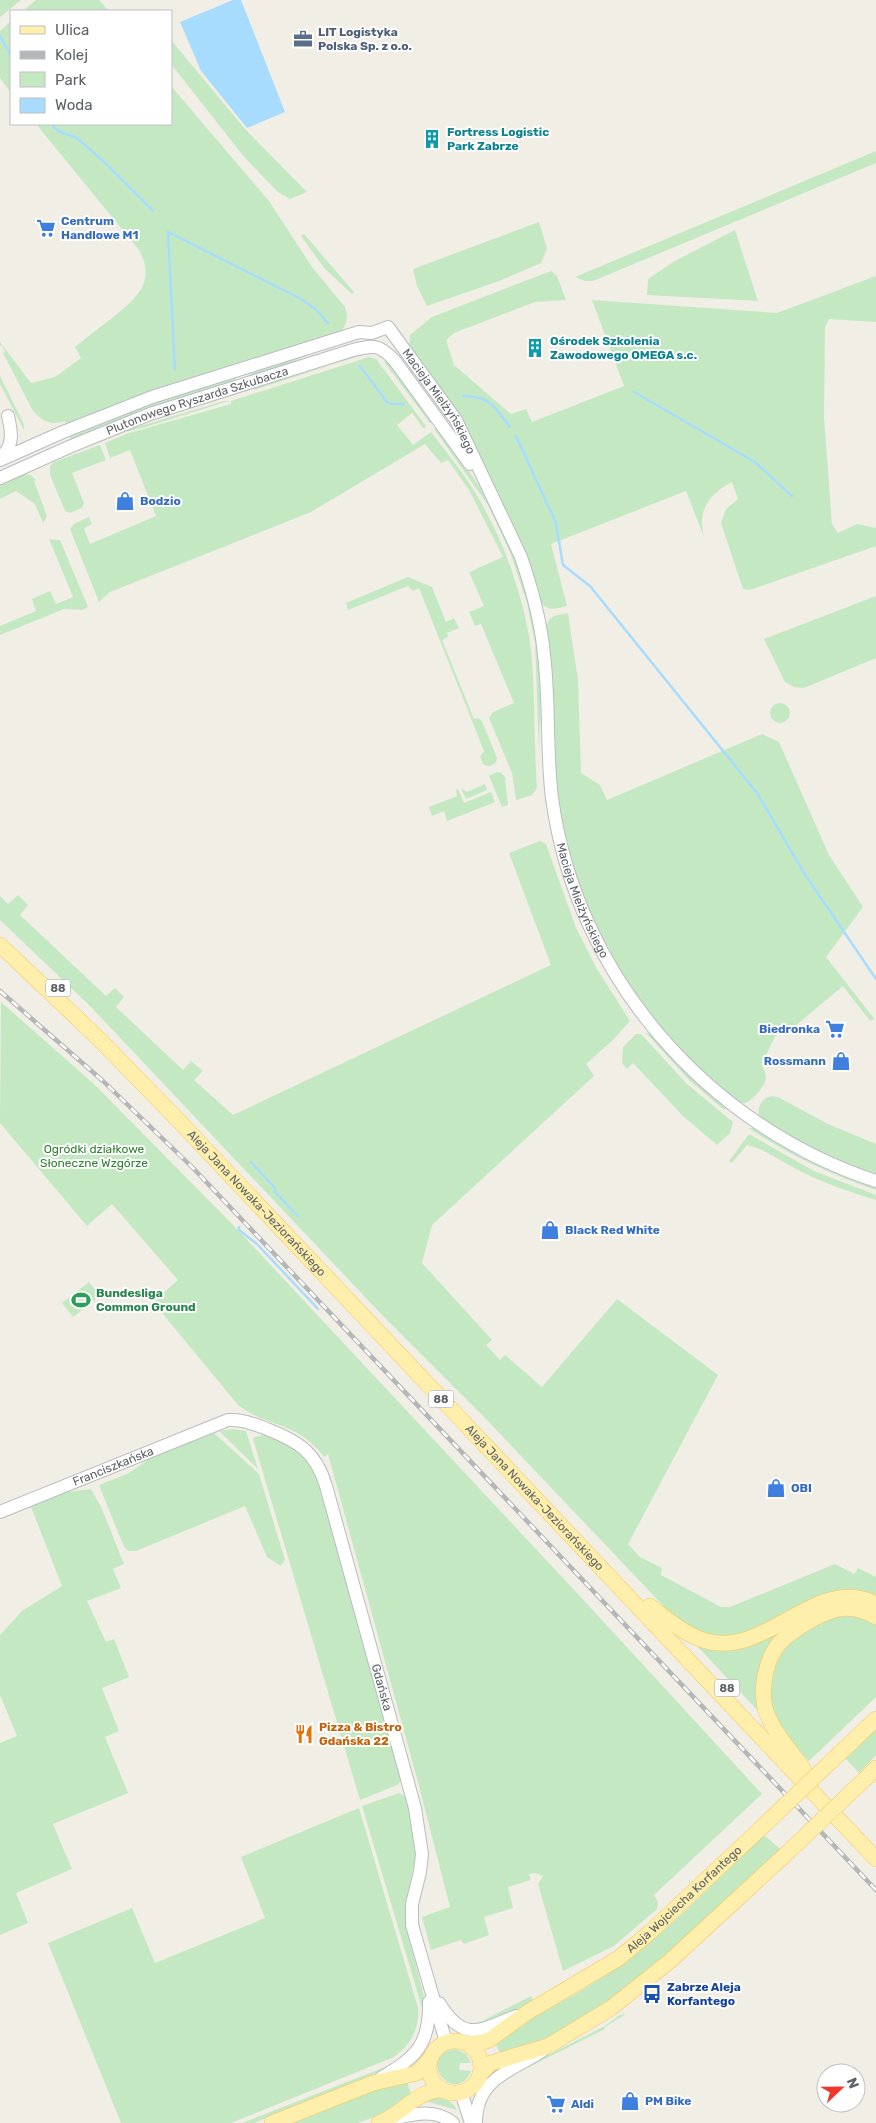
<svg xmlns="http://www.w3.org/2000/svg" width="876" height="2123" viewBox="0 0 876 2123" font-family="Rubik,sans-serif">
<rect width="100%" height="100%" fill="#f1eee6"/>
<path fill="#c4e9c2" d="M 0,0 L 21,0 L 0,17 Z
M 36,0 L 99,0 L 109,11 L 23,11 Z
M 11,21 L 11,93 L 0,78 L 0,31 Z
M 171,40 L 246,130 L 307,192 L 290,199 L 278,192 L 245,158 L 171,64 Z
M 171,86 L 269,201 L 312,267 L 345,307 C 349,318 347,326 338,334 L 94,413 L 66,424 L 65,421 C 50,426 41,421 32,409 L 3,353 L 5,352 L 2,345 L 0,346 L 0,342 L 31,383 L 55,377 L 81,358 L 75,347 C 87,337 100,327 112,318 C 135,299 157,283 139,250 L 36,124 L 171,124 Z
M 876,151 L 876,163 L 593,281 L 585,281 L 575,277 Z
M 539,222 L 547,249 L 541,263 L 499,281 L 427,306 L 417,286 L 413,269 Z
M 735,230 L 758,301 L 647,295 L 648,279 L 675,261 Z
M 304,234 L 354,292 L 352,294 L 325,269 L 301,236 Z
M 551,271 L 557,276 L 566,300 L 535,302 L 454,333 L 446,340 L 454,365 L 511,414 L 526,409 L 532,422 L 624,386 L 592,300 L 777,313 L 876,276 L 876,322 L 829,319 L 825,327 L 824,418 L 832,524 L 838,533 L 857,524 L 876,528 L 876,546 L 750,590 L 743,589 L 721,523 L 726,509 L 738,499 L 732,482 C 709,494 697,510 704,537 L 686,491 L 551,544 L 567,606 C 555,609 547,612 540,601 L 526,557 L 409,348 L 410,335 L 432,317 Z
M 318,351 L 273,370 L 246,377 L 254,371 Z
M 372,352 L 254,390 L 256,387 L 331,365 L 363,353 Z
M 369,357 L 376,359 L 426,426 L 424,429 L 412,413 L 397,425 L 413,445 L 431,432 C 446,452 463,472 476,494 C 504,540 527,604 532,659 C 535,702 534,745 537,788 L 532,795 L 516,800 L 512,773 L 489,718 L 493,712 L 514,703 L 481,624 L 475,626 L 469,612 L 484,606 L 469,572 L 503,557 L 469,490 L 448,460 L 441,463 L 425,444 L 311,512 L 110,592 L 99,602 L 70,529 L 74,524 L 89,517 L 92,524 L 84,528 L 90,544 L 156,516 L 130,450 L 110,458 L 105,443 L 126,434 L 231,404 L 231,401 Z
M 387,360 L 433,421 L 430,423 L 384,362 Z
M 0,376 L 24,424 L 24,430 L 0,384 Z
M 236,377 L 234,382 L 71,440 L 69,435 L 159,400 Z
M 224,401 L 229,401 L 142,428 L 125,432 L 77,451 L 77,449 L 127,430 Z
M 437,426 L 487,497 L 521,572 L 538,640 L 541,693 L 539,752 L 535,643 L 527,603 L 510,552 L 488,505 L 434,429 Z
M 100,445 L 106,460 L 72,473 L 84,503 L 82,508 L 70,513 L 65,511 L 50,475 L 50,466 L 54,462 Z
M 24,474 L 31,475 L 36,480 L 34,481 L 47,516 L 43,523 L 35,504 L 16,491 L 0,499 L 0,485 Z
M 49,539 L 60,540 L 88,607 L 83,610 L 64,609 L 0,635 L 0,626 L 36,611 L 32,599 L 50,591 L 56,604 L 73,597 Z
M 408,577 L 432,587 L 446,622 L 454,618 L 459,628 L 447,633 L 448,637 L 442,640 L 474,719 L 478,718 L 482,721 L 497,758 L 496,762 C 492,766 489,768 483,764 L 480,756 L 484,751 L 419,588 L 413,591 L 408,586 L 348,610 L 346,603 Z
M 876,596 L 876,658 L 804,688 L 794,687 L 785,682 L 764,639 Z
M 568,613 L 578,680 L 581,773 L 600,785 L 607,800 L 762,734 L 779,742 L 829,855 L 863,907 L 826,957 L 876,1021 L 874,1019 L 870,1021 L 843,986 L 795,1026 L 779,1028 L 762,1064 C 763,1069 766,1072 766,1077 C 766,1085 753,1100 745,1103 L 735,1102 L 674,1045 L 632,991 L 589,912 L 575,875 L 557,798 L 546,630 C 548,615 554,616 568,613 Z
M770 713a10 10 0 1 1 20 0a10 10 0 1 1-20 0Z
M 497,772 L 501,773 L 505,777 L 508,805 L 502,807 L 489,776 Z
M 485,784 L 487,790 L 466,799 L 461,788 L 467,792 Z
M 458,789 L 464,803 L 491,792 L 495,802 L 447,821 L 444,811 L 432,816 L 429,807 L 457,796 L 456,790 Z
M 540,841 L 546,844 L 576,928 L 597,969 L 630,1021 L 613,1040 L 586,1064 L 594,1076 L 432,1225 L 422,1263 L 492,1340 L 486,1345 L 500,1360 L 505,1355 L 542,1387 L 617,1299 L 718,1375 L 628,1544 L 640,1557 L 662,1568 L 661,1575 L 721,1607 L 730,1607 L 835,1564 L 854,1574 L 858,1568 L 876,1577 L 876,1599 L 747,1635 L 705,1637 L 671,1614 L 487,1420 L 383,1316 L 90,1006 L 0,920 L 0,896 L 8,904 L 18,895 L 28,905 L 20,915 L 106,996 L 115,988 L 124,997 L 116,1007 L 183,1070 L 191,1061 L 203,1071 L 194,1080 L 233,1115 L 551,965 L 509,853 Z
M 1,1002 L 95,1085 L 237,1229 L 590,1607 L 762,1794 L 654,1895 L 658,1902 L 657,1909 L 614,1946 L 563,1971 L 538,1884 L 543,1876 L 535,1873 L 529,1874 L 531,1880 L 508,1887 L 513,1908 L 484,1917 L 489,1935 L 464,1944 L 461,1940 L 431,1950 L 422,1917 L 450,1907 L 418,1782 L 328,1454 L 324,1457 C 296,1420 269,1429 238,1405 L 153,1302 L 178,1280 L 112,1204 L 87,1226 L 0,1123 Z
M 645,1032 L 653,1035 L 690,1076 L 726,1106 L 724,1110 L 689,1080 Z
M 636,1034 L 641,1034 L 687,1084 L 733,1122 L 730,1133 L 717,1145 L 683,1116 L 633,1063 L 627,1069 L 622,1063 L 623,1047 Z
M 772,1096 L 778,1097 L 828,1124 L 876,1144 L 876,1176 L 808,1148 L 759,1116 C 757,1106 762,1098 772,1096 Z
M 748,1128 L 754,1128 L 819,1164 L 876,1186 L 876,1190 C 830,1175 788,1154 748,1128 Z
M 749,1134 L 814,1171 L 876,1195 L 876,1200 C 849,1192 821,1182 796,1169 C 779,1161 766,1149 747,1145 L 732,1163 L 729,1161 Z
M 89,1282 L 100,1296 L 73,1317 L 62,1303 Z
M 233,1429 L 246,1431 L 258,1469 L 219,1431 Z
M 214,1433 L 259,1474 L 285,1560 L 281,1566 L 267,1557 L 245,1506 L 136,1551 L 128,1551 L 124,1547 L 99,1485 L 129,1473 L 149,1459 Z
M 265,1435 C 287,1442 304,1453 316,1475 L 400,1773 L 401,1781 L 397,1785 L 360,1800 L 253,1439 L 255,1437 Z
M 91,1489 L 102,1509 L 124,1564 L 113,1569 L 121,1588 L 87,1601 L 106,1642 L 114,1639 L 129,1677 L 102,1688 L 119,1731 L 105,1737 L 128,1793 L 53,1824 L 72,1869 L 16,1893 L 28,1923 L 0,1935 L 0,1743 L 17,1736 L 0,1695 L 0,1635 L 22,1611 L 62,1586 L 31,1507 L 66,1492 Z
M 866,1607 L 781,1636 L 761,1714 L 696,1645 L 774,1633 Z
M 843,1612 L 876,1621 L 876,1697 L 809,1761 L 783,1733 L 770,1707 L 770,1669 L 790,1639 Z
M 876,1728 L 876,1755 L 859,1773 L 845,1758 Z
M 399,1793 L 406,1797 L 414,1835 L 416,1856 L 406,1901 L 405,1924 L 424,1996 L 425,2006 L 423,2011 L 362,1806 Z
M 359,1808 L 418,2008 C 420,2029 410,2045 394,2057 L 231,2123 L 121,2123 L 48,1943 L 132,1908 L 155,1963 L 265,1918 L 241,1857 Z
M 764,1835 L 780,1849 L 672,1950 L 608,2002 L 552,2036 L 500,2054 L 495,2042 C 534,2014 579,1995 618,1967 C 671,1929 717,1879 764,1835 Z
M 531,1996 L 533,2000 L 504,2017 L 484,2025 L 484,2020 Z
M 626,2014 L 605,2027 L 605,2029 L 511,2076 L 509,2075 L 605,2026 L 620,2015 Z
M 456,2049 L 466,2054 L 471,2063 L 460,2063 L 459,2070 L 471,2071 C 455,2109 413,2054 456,2049 Z
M 393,2064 L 394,2066 L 254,2123 L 242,2123 Z
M 407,2081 L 411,2096 L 380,2115 L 358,2123 L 293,2123 L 373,2091 Z
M 432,2097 C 444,2098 451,2099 457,2110 L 425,2101 Z"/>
<path fill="#a8dcff" d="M 233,0 L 241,0 L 285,112 L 247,128 L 201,71 L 180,22 Z"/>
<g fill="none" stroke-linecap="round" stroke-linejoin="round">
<path stroke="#a8dcff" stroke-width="2.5" d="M 0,36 L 11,56
M 51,124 L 58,131 L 77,138 L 101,159 L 153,211
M 168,232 L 303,300 L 315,309 L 328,323
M 168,232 L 175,370
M 360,366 L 387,402 L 391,404 L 404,404
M 634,392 L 755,462 L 792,496
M 463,396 C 490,396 495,407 510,427
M 516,436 L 556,523 L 563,565 L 590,586 L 757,793 L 806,876 L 876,979
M 251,1162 L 275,1188 L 275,1192 L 298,1216
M 239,1227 L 239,1230 L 257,1244 L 318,1309"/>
<g stroke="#b9bcc0" stroke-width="14">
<g id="minor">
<path d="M 0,458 C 14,446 12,433 8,416"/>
<path id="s1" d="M 0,460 L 63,432 L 152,397 L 359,332 L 372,333 L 388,327 L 456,420 L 521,557 C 532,589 541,621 544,655 C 550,703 546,751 552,798 C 576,976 708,1126 876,1181"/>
<path id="s2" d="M 0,478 L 69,447 L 150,414 L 353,350 C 374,345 379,344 395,361 L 470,464"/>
<path id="s3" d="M 0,1512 L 228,1420 C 242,1419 254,1424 267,1429 C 298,1441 316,1452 326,1486 L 415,1808 L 422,1854 L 420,1872 L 412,1904 L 412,1925 L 446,2042"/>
<path d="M 439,2003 C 464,2043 479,2031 516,2016"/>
<path d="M 381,2078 C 416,2057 430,2045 429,2002"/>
<path d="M 461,2092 L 471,2123"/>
<path d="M 388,2120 C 410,2115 434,2107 453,2123"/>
<path d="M 476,2123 C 476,2078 510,2072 542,2051"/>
</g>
</g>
<g stroke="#f7c559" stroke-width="16">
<g id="major">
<path id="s4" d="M 0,945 L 97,1037 L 179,1121 L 876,1859"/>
<path d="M 650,1606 C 667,1619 685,1635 706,1641 C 768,1658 816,1573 876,1604"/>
<path d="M 840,1753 L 876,1719"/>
<path d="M 804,1770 C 791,1751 771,1730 765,1708 C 761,1689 765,1665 775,1649 C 781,1639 792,1632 801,1626 C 827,1610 848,1600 876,1617"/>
<path d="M 866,1778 L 876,1768"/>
<circle cx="455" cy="2067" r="26"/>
<path id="s5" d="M 467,2044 L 479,2043 L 489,2040 L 528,2012 L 619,1958 L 649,1933 L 759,1830"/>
<path d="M 480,2074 L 491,2063 L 548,2046 L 611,2008 L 670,1961 L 785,1855"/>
<path d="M 272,2123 L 373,2083 L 417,2073 L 430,2059"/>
<path d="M 379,2123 C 401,2115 418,2089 443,2090"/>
</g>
</g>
<use href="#minor" stroke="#fff" stroke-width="12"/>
<use href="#major" stroke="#ffefad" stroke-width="15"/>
<g stroke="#b5b6b7" stroke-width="4.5">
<path id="rail" d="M 0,991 L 103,1081 L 193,1168 L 876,1890"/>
</g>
<use href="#rail" stroke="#fff" stroke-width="2.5" stroke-dasharray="8" stroke-linecap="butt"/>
<g stroke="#f7c559" stroke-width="16" stroke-linecap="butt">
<path id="major-bridge" d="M 759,1830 L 840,1753
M 785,1855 L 866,1778"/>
</g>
<use href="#major-bridge" stroke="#ffefad" stroke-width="15"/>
</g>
<defs>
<g id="office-bare" transform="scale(1.5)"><path d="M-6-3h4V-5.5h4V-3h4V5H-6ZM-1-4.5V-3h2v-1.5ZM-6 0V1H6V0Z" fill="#5c6f8a" stroke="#fff" stroke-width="2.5" paint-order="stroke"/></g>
<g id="building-bare" transform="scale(1.5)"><path d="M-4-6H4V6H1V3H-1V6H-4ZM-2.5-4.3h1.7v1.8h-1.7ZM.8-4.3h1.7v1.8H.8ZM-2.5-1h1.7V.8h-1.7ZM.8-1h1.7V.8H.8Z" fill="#0f9aa8" stroke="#fff" stroke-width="2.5" paint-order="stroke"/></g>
<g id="supermarket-bare" transform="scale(1.5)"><path d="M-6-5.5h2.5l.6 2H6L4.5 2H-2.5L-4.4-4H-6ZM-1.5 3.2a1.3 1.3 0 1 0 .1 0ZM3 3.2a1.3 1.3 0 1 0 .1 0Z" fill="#3f7fe0" stroke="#fff" stroke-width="2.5" paint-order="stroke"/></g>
<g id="shop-bare" transform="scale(1.5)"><path d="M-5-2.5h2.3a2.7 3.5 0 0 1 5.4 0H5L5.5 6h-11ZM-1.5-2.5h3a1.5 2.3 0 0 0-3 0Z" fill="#3f7fe0" stroke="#fff" stroke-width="2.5" paint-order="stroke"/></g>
<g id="stadium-bare" transform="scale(1.5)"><path d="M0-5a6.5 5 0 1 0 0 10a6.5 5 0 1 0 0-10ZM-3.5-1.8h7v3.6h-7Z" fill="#2e9e5b" stroke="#fff" stroke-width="2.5" paint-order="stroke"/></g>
<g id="restaurant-bare" transform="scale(1.5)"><path d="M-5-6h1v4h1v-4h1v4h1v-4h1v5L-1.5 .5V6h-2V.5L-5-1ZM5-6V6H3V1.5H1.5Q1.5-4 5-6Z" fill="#e8710a" stroke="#fff" stroke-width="2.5" paint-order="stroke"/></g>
<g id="bus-bare" transform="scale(1.5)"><path d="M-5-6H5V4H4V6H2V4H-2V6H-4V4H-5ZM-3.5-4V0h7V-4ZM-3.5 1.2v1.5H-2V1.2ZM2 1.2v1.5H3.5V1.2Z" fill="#1a4fb4" stroke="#fff" stroke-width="2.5" paint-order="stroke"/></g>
</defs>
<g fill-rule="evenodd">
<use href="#office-bare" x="303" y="39"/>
<use href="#building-bare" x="432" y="139"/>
<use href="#supermarket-bare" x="46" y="228"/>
<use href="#building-bare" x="535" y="348"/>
<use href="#shop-bare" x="125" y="501"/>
<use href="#supermarket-bare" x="835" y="1029"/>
<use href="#shop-bare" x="841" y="1061"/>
<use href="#shop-bare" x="550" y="1230"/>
<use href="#stadium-bare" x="81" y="1300"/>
<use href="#shop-bare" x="776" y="1488"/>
<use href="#restaurant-bare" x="304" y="1734"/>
<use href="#bus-bare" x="652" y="1994"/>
<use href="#shop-bare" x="630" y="2101"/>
<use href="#supermarket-bare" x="556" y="2104"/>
</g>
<g text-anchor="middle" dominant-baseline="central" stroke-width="4" stroke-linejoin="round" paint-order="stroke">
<g fill="#fff" stroke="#8e9195" stroke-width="1">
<rect x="45.5" y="979.5" width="25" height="17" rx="4"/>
<rect x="428.5" y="1390.5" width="25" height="17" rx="4"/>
<rect x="714.5" y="1679.5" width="25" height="17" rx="4"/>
</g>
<g font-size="11" font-weight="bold" fill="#5e6267">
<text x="58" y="988">88</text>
<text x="441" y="1399">88</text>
<text x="727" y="1688">88</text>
</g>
<g font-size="12" font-weight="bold" fill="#4e5e75" stroke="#fff" text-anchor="start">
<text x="318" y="32">LIT Logistyka<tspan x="318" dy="14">Polska Sp. z o.o.</tspan></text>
</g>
<g font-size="12" font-weight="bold" fill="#0d838f" stroke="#fff" text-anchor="start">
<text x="447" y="132">Fortress Logistic<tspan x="447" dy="14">Park Zabrze</tspan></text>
<text x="550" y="341">Ośrodek Szkolenia<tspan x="550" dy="14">Zawodowego OMEGA s.c.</tspan></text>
</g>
<g font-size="12" font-weight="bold" fill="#366cbe" stroke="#fff" text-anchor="start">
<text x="61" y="221">Centrum<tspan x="61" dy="14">Handlowe M1</tspan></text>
<text x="140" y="501">Bodzio</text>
<text x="820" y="1029" text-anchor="end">Biedronka</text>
<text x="826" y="1061" text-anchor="end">Rossmann</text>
<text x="565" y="1230">Black Red White</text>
<text x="791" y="1488">OBI</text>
<text x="645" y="2101">PM Bike</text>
<text x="571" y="2104">Aldi</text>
</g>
<g font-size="12" fill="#5e6267" stroke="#fff">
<text stroke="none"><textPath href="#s2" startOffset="212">Plutonowego Ryszarda Szkubacza</textPath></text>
<text stroke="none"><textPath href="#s1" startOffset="502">Macieja Mielżyńskiego</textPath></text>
<text stroke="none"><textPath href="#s1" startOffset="1030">Macieja Mielżyńskiego</textPath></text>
<text stroke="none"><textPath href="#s4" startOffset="364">Aleja Jana Nowaka-Jeziorańskiego</textPath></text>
<text stroke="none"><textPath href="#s3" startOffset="122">Franciszkańska</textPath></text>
<text stroke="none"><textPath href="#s4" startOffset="769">Aleja Jana Nowaka-Jeziorańskiego</textPath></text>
<text stroke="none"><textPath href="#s3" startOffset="581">Gdańska</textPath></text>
<text stroke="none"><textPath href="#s5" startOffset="264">Aleja Wojciecha Korfantego</textPath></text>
</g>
<g font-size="12" fill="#318232" stroke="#fff">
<text x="94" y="1149">Ogródki działkowe<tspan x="94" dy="14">Słoneczne Wzgórze</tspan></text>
</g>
<g font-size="12" font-weight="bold" fill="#27864d" stroke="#fff" text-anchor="start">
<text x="96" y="1293">Bundesliga<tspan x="96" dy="14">Common Ground</tspan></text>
</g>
<g font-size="12" font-weight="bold" fill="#c56008" stroke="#fff" text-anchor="start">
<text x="319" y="1727">Pizza &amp; Bistro<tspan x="319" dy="14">Gdańska 22</tspan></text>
</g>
<g font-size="12" font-weight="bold" fill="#164399" stroke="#fff" text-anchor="start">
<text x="667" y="1987">Zabrze Aleja<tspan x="667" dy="14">Korfantego</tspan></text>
</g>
</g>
<rect x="10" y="10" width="162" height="115" fill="#ffffff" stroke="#bfc0c2"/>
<rect x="20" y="26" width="25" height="8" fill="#ffefad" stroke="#bfc0c2"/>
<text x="55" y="35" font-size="15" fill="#5e6267">Ulica</text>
<rect x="20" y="51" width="25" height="8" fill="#b5b6b7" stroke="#bfc0c2"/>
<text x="55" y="60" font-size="15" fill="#5e6267">Kolej</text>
<rect x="20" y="72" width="25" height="15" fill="#c4e9c2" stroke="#bfc0c2"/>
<text x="55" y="85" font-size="15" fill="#5e6267">Park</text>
<rect x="20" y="98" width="25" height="15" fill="#a8dcff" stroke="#bfc0c2"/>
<text x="55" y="110" font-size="15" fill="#5e6267">Woda</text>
<g transform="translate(841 2088) rotate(68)"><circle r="24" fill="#ffffff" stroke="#bfc0c2"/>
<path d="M0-4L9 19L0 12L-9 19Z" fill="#f0362d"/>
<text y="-8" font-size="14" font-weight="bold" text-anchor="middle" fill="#5e6267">N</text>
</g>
</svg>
